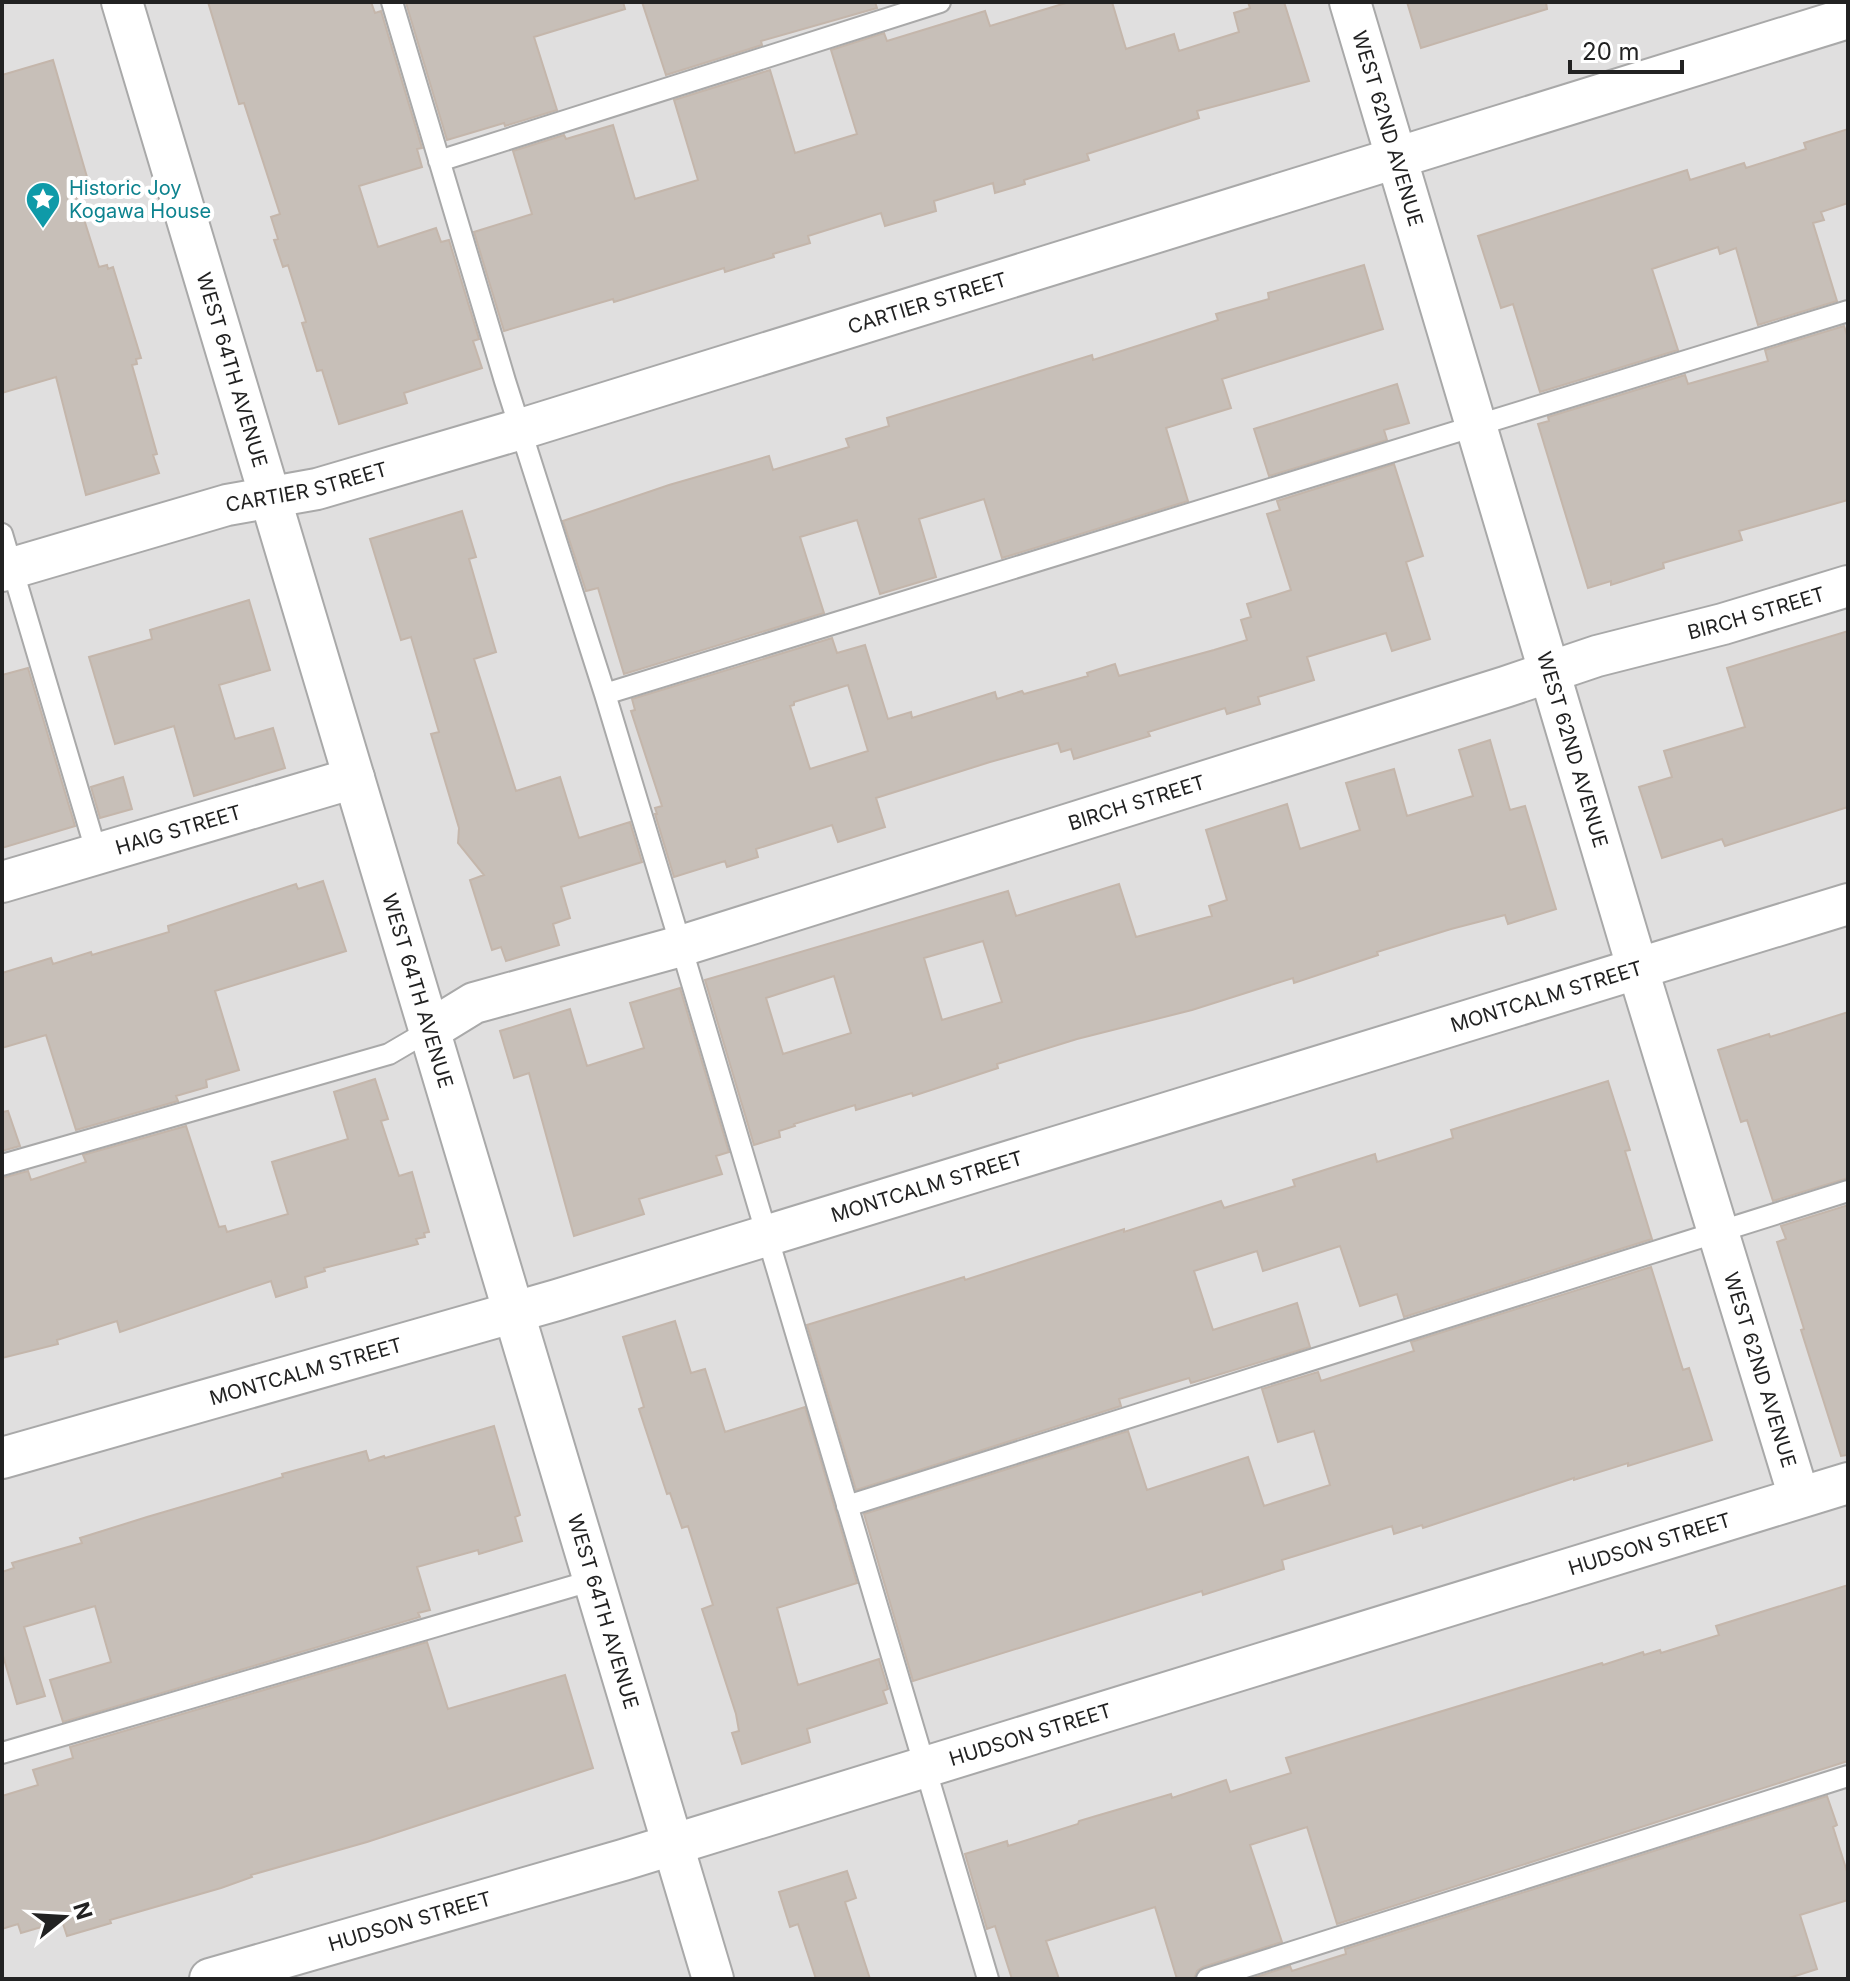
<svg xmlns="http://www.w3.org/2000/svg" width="1850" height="1981" viewBox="0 0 1850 1981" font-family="Inter,sans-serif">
<rect width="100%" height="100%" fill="#f2efe9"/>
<path fill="#e0dfdf" d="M 2,2 L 1848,2 L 1848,1979 L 2,1979 Z"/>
<path fill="#c7bfb8" stroke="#c4b6ab" stroke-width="2" fill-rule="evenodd" d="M 208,2 L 371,2 L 375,13 L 381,11 L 422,148 L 417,149 L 422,167 L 359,186 L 378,247 L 436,228 L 441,242 L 449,240 L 479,339 L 473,341 L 482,368 L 404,393 L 407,403 L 339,424 L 322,370 L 317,371 L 302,323 L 306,322 L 288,265 L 283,267 L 274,240 L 278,239 L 271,217 L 280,214 L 244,103 L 239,104 Z
M 409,2 L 623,2 L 625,9 L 534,37 L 557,110 L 505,126 L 504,123 L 447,140 L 406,3 Z
M 642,2 L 875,2 L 877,8 L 761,41 L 762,45 L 666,75 Z
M 1069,2 L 1112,2 L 1126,49 L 1174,34 L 1179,51 L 1239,32 L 1234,13 L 1250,8 L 1248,2 L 1284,2 L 1309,81 L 1197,111 L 1199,118 L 1087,154 L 1089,160 L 1024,180 L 1025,184 L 995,193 L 993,183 L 934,201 L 936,211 L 885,226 L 881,213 L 808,236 L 810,243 L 773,254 L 774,257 L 725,272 L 724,268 L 614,302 L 613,299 L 504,331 L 474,232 L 532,214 L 513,151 L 564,135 L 566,139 L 613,125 L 635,199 L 698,180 L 674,100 L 770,70 L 795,153 L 857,134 L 831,50 L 884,33 L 887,41 L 985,11 L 990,26 Z
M 1407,2 L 1546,2 L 1547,9 L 1421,48 Z
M 53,60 L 87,177 L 72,181 L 99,267 L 107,265 L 108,269 L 113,267 L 141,358 L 136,359 L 137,364 L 132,365 L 157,454 L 153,455 L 159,473 L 86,495 L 56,377 L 2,393 L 2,75 Z
M 1848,129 L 1848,203 L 1821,212 L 1824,220 L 1813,223 L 1837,301 L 1758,325 L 1736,248 L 1720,254 L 1718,247 L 1652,269 L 1678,350 L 1540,392 L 1513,304 L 1501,308 L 1478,236 L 1687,170 L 1690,180 L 1744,163 L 1746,168 L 1806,149 L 1804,143 Z
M 1364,265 L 1383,329 L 1222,379 L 1231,408 L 1166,428 L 1188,501 L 1002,558 L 984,499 L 919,519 L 936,577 L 880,594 L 857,520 L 800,537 L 824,613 L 624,674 L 598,588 L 586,591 L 563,521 L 669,485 L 769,456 L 773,470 L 849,447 L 846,439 L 889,426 L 887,418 L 1092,355 L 1093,360 L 1156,340 L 1218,320 L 1216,314 L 1269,299 L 1268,293 Z
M 1844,326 L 1848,338 L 1848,500 L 1739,531 L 1742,540 L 1663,563 L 1664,568 L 1611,585 L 1611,581 L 1588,588 L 1538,424 L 1549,421 L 1548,417 L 1685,375 L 1688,384 L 1768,361 L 1765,350 Z
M 1397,384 L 1409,423 L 1384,430 L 1387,440 L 1269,476 L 1254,429 Z
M 1394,464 L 1423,556 L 1406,562 L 1430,639 L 1392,651 L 1386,633 L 1307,657 L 1314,680 L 1258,697 L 1260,704 L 1227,714 L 1225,708 L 1148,732 L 1150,736 L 1074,759 L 1071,749 L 1061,752 L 1058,743 L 990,762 L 876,798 L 885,827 L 838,842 L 832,825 L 756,849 L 758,857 L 727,867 L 725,861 L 674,877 L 655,814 L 657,814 L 655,808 L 662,806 L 631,711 L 635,710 L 632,699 L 832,638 L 837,653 L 865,645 L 888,719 L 911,712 L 912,718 L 995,692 L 997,699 L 1022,691 L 1024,694 L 1088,676 L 1087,673 L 1115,664 L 1119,676 L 1214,650 L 1247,640 L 1241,620 L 1251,617 L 1247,604 L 1291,590 L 1267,514 L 1280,510 L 1277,501 ZM 848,685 L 868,751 L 810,769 L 790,706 L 794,705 L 794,702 Z
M 462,511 L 476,557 L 469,559 L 496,652 L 474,659 L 516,791 L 560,777 L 579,838 L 630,822 L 642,862 L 561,887 L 570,918 L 553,924 L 559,945 L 506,961 L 501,947 L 492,950 L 470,880 L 484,875 L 458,843 L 459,828 L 431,734 L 439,732 L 411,637 L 401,640 L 370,539 Z
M 249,600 L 270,670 L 219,685 L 235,739 L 273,728 L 285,768 L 194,796 L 174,726 L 115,744 L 89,657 L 152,639 L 150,630 Z
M 1848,631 L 1848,807 L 1725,846 L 1722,839 L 1662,858 L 1639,787 L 1672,777 L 1664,751 L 1745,727 L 1727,668 Z
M 28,668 L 75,826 L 2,848 L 2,675 Z
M 1490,740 L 1510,810 L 1525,806 L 1556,909 L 1508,924 L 1505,915 L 1451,929 L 1377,952 L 1378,955 L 1294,983 L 1293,978 L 1192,1010 L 1077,1039 L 997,1064 L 998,1068 L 913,1096 L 912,1093 L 856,1110 L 855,1105 L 794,1124 L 795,1126 L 779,1131 L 780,1137 L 754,1145 L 705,980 L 1008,891 L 1016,916 L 1119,884 L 1136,937 L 1212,916 L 1209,906 L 1227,900 L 1206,830 L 1287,804 L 1300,849 L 1360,830 L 1346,783 L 1394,769 L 1407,816 L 1473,796 L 1459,750 ZM 983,941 L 1002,1002 L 942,1020 L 924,958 ZM 834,976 L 851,1033 L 783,1054 L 766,998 Z
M 123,777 L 132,809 L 100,818 L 91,787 Z
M 323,881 L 346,951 L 215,991 L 239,1070 L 206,1080 L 207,1087 L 176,1096 L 178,1101 L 76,1130 L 46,1035 L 2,1048 L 2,973 L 51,958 L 53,964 L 91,952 L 92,955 L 169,932 L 168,926 L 296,884 L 298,889 Z
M 680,988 L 729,1152 L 716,1156 L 722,1174 L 639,1199 L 644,1214 L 574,1236 L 529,1073 L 514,1078 L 500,1031 L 570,1009 L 587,1066 L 644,1048 L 630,1003 Z
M 1848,1012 L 1848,1178 L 1773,1201 L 1747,1120 L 1741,1122 L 1718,1050 L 1769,1034 L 1770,1037 Z
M 375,1079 L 388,1119 L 381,1121 L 399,1176 L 412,1172 L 429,1232 L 424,1233 L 425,1237 L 416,1239 L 418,1244 L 324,1268 L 325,1271 L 305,1277 L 307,1287 L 276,1297 L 271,1281 L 120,1332 L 117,1321 L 57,1340 L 58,1344 L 2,1358 L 2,1178 L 28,1171 L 31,1180 L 86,1162 L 83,1155 L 186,1126 L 219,1227 L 225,1226 L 227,1232 L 288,1214 L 272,1162 L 348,1139 L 334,1092 Z
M 1608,1081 L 1630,1150 L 1625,1151 L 1652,1239 L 1404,1317 L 1397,1294 L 1360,1306 L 1340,1246 L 1263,1271 L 1257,1251 L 1194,1271 L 1213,1330 L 1297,1303 L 1310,1347 L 1191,1383 L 1189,1378 L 1119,1399 L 1121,1406 L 856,1490 L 807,1325 L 964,1277 L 965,1280 L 1124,1229 L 1124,1232 L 1221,1201 L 1224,1208 L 1295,1186 L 1293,1180 L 1375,1154 L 1377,1162 L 1453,1138 L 1451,1130 Z
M 8,1111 L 20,1146 L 2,1151 L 2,1112 Z
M 1848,1205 L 1848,1455 L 1841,1456 L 1801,1330 L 1804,1329 L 1777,1242 L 1786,1239 L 1781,1226 Z
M 1651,1267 L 1683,1370 L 1689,1368 L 1712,1440 L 1628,1466 L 1628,1463 L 1574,1480 L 1574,1478 L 1423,1528 L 1422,1525 L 1394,1534 L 1392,1526 L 1282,1560 L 1284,1569 L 1203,1595 L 1202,1591 L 913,1681 L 864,1514 L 1128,1431 L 1147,1490 L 1248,1457 L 1264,1506 L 1330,1485 L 1314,1431 L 1278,1442 L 1262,1389 L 1318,1372 L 1321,1381 L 1414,1351 L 1411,1342 Z
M 675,1321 L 691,1373 L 705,1369 L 725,1432 L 805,1407 L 857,1583 L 777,1608 L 798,1685 L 879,1659 L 888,1689 L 883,1691 L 887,1703 L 807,1729 L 810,1742 L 742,1764 L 732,1733 L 739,1731 L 736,1714 L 702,1609 L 713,1605 L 688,1526 L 682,1528 L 670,1493 L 667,1494 L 639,1409 L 644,1407 L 623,1337 Z
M 494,1426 L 520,1515 L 515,1517 L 522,1541 L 479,1554 L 478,1550 L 417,1567 L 430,1610 L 418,1613 L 420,1617 L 63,1722 L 50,1680 L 111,1662 L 95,1606 L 24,1627 L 45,1696 L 17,1704 L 2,1652 L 2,1572 L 14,1568 L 12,1563 L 82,1543 L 80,1538 L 147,1517 L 283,1477 L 282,1474 L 366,1451 L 369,1461 L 384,1456 L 385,1458 Z
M 1848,1585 L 1848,1761 L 1337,1924 L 1307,1827 L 1250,1845 L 1282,1942 L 1203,1967 L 1197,1971 L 1194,1979 L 1177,1979 L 1155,1907 L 1046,1941 L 1059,1979 L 1012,1979 L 995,1926 L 987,1929 L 965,1854 L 1007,1841 L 1008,1846 L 1078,1824 L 1079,1821 L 1096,1816 L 1171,1794 L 1172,1798 L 1226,1780 L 1230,1792 L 1291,1773 L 1286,1758 L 1602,1663 L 1603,1665 L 1643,1652 L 1644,1655 L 1660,1650 L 1661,1653 L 1719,1635 L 1716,1626 Z
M 427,1642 L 448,1709 L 565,1675 L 593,1768 L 367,1842 L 251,1875 L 252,1877 L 221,1888 L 110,1920 L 111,1923 L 67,1936 L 62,1921 L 21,1933 L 18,1924 L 2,1929 L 2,1796 L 38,1785 L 33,1770 L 73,1758 L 70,1747 Z
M 1827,1796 L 1837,1825 L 1833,1827 L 1848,1875 L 1848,1900 L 1800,1915 L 1817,1969 L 1786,1979 L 1250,1979 L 1290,1966 L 1292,1971 L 1346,1954 L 1345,1949 Z
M 847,1871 L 856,1898 L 845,1902 L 870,1979 L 816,1979 L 798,1924 L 790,1927 L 779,1892 Z"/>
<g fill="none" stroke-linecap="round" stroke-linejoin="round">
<g stroke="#a9a9a9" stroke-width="24">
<path id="lane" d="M 392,2 L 505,381 L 605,694 L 681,946 L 988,1979
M 439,161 L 940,2
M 2,534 L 97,854
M 605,694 L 1848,311
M 2,1165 L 389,1054 L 430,1030
M 847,1506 L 1848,1191
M 2,1753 L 594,1580
M 1207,1979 L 1848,1776"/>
</g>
<g stroke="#a9a9a9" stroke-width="44">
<g id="street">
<path id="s1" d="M 122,2 L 713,1979"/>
<path id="s2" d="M 1350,2 L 1638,970 L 1799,1497"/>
<path id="s3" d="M 2,571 L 227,505 L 317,489 L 521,429 L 1848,18"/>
<path id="s4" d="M 2,882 L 354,778"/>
<path id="s5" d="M 430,1030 L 474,1003 L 681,946 L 1505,687 L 1597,656 L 1723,624 L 1848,586"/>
<path id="s6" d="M 2,1458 L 557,1300 L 1848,904"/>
<path id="s7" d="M 210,1979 L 623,1860 L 1848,1483"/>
</g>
</g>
<use href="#lane" stroke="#fff" stroke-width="20"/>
<use href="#street" stroke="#fff" stroke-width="40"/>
</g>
<defs>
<g id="sight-pin" transform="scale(1.8)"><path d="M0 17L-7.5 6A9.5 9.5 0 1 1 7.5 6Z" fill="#0f9aa8" stroke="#fff"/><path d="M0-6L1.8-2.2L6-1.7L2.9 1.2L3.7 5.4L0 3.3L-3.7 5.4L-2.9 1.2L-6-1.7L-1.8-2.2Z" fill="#fff"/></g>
</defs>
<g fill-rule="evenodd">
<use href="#sight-pin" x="43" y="199"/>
</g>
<g text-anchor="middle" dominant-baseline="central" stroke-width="8" stroke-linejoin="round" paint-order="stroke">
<g font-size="20" fill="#222" stroke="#fff">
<text stroke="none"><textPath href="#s2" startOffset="132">WEST 62ND AVENUE</textPath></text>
<text stroke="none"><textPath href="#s3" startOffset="964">CARTIER STREET</textPath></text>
<text stroke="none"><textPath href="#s1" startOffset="384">WEST 64TH AVENUE</textPath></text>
<text stroke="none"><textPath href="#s3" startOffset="316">CARTIER STREET</textPath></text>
<text stroke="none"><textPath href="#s5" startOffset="1392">BIRCH STREET</textPath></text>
<text stroke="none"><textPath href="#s2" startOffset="780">WEST 62ND AVENUE</textPath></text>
<text stroke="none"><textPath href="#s5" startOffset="744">BIRCH STREET</textPath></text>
<text stroke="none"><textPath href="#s4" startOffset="184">HAIG STREET</textPath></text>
<text stroke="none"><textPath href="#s1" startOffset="1032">WEST 64TH AVENUE</textPath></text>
<text stroke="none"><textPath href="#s6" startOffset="1612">MONTCALM STREET</textPath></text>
<text stroke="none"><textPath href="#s6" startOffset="964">MONTCALM STREET</textPath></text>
<text stroke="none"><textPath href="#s2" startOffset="1428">WEST 62ND AVENUE</textPath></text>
<text stroke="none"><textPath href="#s6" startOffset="316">MONTCALM STREET</textPath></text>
<text stroke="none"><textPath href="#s7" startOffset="1504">HUDSON STREET</textPath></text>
<text stroke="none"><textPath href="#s1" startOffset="1680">WEST 64TH AVENUE</textPath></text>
<text stroke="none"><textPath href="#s7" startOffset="856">HUDSON STREET</textPath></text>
<text stroke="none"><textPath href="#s7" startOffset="208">HUDSON STREET</textPath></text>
</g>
<g font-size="20" fill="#0d838f" stroke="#fff" text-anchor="start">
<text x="69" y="188">Historic Joy<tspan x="69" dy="23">Kogawa House</tspan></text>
</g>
</g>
<rect width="1850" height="1981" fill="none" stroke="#222222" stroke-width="8"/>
<g transform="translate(64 1917) rotate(72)" stroke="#ffffff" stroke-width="6" paint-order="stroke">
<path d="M0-6L14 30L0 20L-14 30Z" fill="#222222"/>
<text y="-12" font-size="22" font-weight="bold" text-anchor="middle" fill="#222222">N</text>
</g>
<path d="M1570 60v12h112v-12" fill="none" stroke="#222222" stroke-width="4"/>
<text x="1582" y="60" font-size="24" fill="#222222" stroke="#ffffff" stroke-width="6" paint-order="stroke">20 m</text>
</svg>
